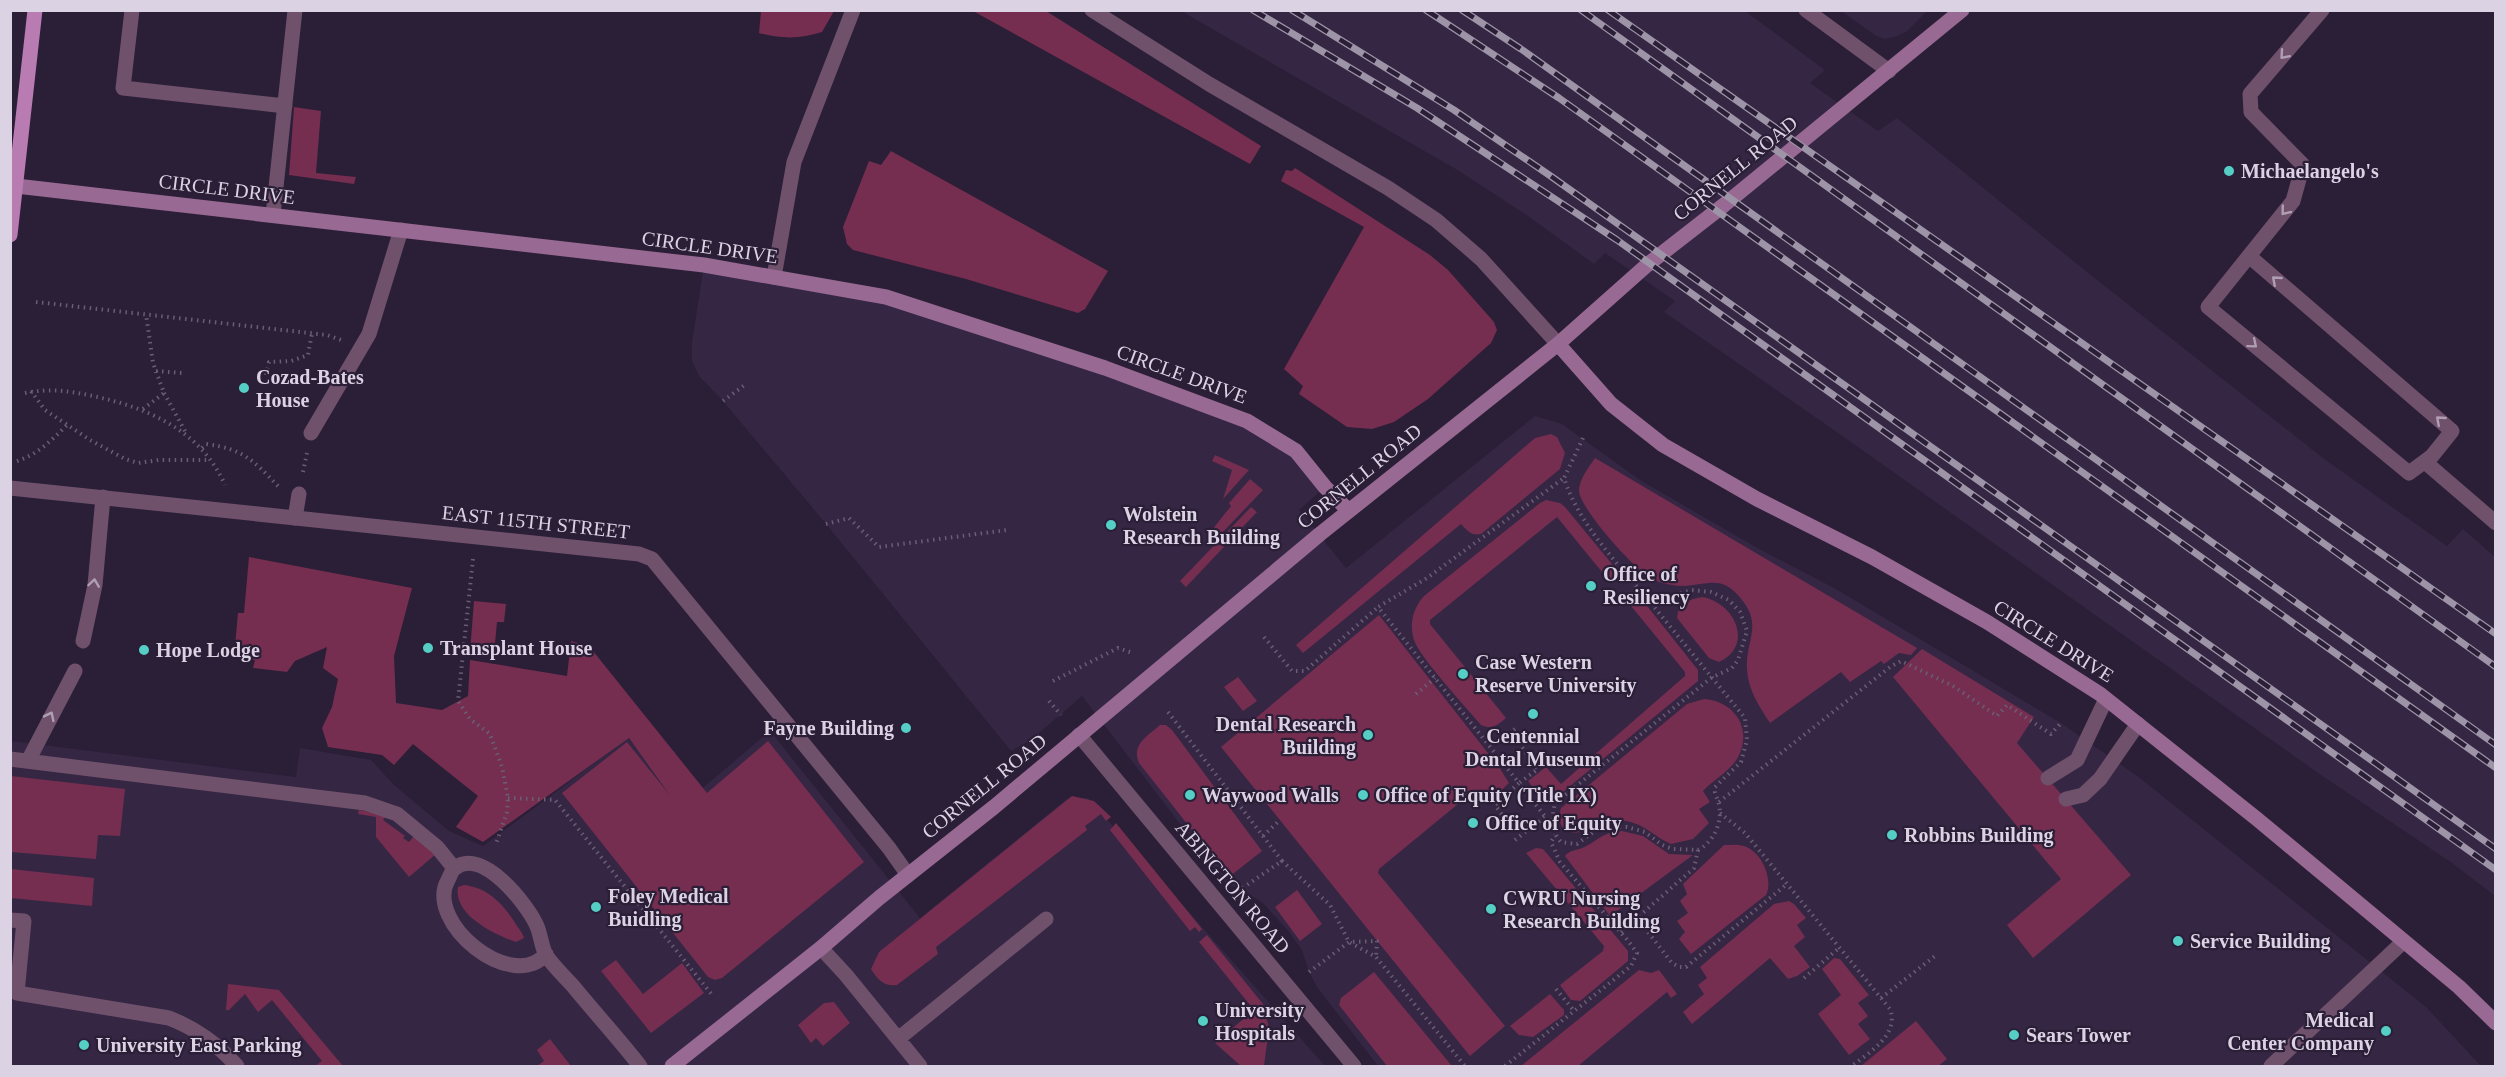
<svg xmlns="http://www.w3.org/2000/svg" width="2506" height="1077" viewBox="0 0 2506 1077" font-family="'Times New Roman',serif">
<rect width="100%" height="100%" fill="#2b1e37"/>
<path fill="#352644" d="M 1181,11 L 1745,11 L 1825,70 L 1810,83 L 1878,131 L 1897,118 L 2082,268 L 2323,458 L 2447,546 L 2463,529 L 2495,557 L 2495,896 L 2452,863 L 2318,773 L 1841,435 L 1664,312 L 1675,301 L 1605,253 L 1594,264 L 1528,216 L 1459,171 Z
M 1841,11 L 1927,11 L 1906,32 L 1895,37 L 1884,39 L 1875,35 Z
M 704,265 L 886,297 L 1271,434 L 1325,487 L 1299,510 L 1346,568 L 1535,416 L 1562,424 L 1640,480 L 1759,549 L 1836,589 L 2061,723 L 2140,778 L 2426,1007 L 2481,1066 L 1378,1066 L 1317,987 L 1309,972 L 1302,950 L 1289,932 L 1263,903 L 1241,889 L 1226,884 L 1082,696 L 1031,740 L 1011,751 L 826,524 L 723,401 L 699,376 L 692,361 L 692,342 Z
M 770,731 L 920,918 L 1068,798 L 1088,798 L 1325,1066 L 11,1066 L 11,741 L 296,777 L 300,748 L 371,760 L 394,785 L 449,831 L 483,846 L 628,738 L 685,803 Z"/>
<path fill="#752e4f" d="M 761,11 L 761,10 L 834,11 L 822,32 C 801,39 781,39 759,33 Z
M 973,11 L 1046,11 L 1261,146 L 1250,164 Z
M 294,107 L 321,111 L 316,173 L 356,177 L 354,184 L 289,175 Z
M 891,151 L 1108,271 L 1085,309 L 1078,313 L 966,279 L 853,250 L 847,244 L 843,227 L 869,161 L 881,165 Z
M 1295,168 L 1430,255 L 1448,270 L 1494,322 L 1497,330 L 1491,343 L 1428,399 L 1394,422 L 1372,429 L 1347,427 L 1299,394 L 1303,386 L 1284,369 L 1364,227 L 1281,181 L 1286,170 L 1292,171 Z
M 1551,434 L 1557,437 L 1565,453 L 1560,469 L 1481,534 C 1471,536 1468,531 1461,524 L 1303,653 L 1296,645 L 1535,438 Z
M 1215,455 L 1249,470 L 1223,499 L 1232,470 L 1212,461 Z
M 1595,458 L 1917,648 L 1911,655 L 1899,653 L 1884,664 L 1881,661 L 1850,682 L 1841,672 L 1770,723 C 1759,706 1748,690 1747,669 C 1745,642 1763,626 1742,600 C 1723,575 1710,584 1685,586 C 1674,586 1664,584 1654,580 C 1637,573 1580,509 1579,491 C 1579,479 1589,467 1595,458 Z
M 1250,479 L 1263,490 L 1220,535 L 1216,534 L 1212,530 L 1231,506 L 1229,503 Z
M 1546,500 L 1560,503 L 1565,507 L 1621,575 L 1611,583 L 1557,517 L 1430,620 L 1430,624 L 1506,718 C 1498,725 1492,730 1481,725 C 1466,707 1420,658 1414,640 C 1409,624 1413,608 1424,596 L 1540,503 Z
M 1251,507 L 1257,512 L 1186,587 L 1180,581 Z
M 249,557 L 412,588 L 394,656 L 396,703 L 442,710 L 468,696 L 470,660 L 567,676 L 571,641 L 589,646 L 707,793 L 768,741 L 864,862 L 722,978 L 715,980 L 708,977 L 562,793 L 627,742 L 669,794 L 629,738 L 483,842 L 456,827 L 478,796 L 413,744 L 394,765 L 382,755 L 328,747 L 322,728 L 332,707 L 338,679 L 323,668 L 327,647 L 295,661 L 287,672 L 253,668 L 255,660 L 234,657 L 238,613 L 244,613 Z
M 1633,596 L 1640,597 L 1698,670 L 1698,681 L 1564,791 L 1556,796 L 1539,796 L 1528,781 L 1546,767 L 1561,784 L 1685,676 L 1685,672 L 1627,601 Z
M 1702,597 C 1736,603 1754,646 1719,662 L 1709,658 L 1677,618 L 1679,606 L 1693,599 Z
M 474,601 L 506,604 L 504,622 L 497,622 L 494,654 L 470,652 Z
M 1379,615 L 1499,767 L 1509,783 L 1487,804 L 1475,790 L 1379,869 L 1378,873 L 1505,1026 L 1470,1056 L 1221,747 Z
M 1922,649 L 2034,717 L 2017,743 L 2131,875 L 2033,958 L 2007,925 L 2061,879 L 1893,677 Z
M 1238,677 L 1257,701 L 1243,711 L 1224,687 Z
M 1704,699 C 1735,701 1754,730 1737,759 C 1730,771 1713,780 1703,791 L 1710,802 L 1699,809 L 1709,823 L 1693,839 L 1671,844 C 1648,833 1641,819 1611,820 C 1597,821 1583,836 1570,832 C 1559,829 1558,818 1561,808 L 1687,704 Z
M 1160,725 L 1166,725 L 1172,730 L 1262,851 L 1229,877 L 1139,763 C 1131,744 1148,736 1160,725 Z
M 11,776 L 125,789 L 120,836 L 98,835 L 96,859 L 11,852 Z
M 1072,796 L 1094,801 L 1111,817 L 1106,821 L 1101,814 L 1085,826 L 1087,830 L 936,947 L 938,954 L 897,985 C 884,987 877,979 871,969 L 879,952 Z
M 359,810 L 387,815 L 383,820 L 405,836 L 403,838 L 409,842 L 414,836 L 436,854 L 409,877 L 376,837 L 376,817 L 358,814 Z
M 1116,823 L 1202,929 L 1199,932 L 1195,927 L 1190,931 L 1110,830 Z
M 1622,831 L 1643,836 L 1669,854 L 1693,855 L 1610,916 L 1565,856 C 1570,850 1574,851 1582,848 C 1599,841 1599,833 1622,831 Z
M 1724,845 C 1730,845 1737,844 1744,846 C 1761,851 1774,879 1766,895 L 1691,954 L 1679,939 L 1685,932 L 1677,921 L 1688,913 L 1680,901 L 1687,894 L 1683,884 Z
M 1536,848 L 1543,849 L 1549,856 L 1628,951 L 1628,961 L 1580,1001 L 1571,1000 L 1560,985 L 1603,951 L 1604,946 L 1526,853 Z
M 11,869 L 94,878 L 92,906 L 11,898 Z
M 464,885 C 488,888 501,902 514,921 C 517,927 522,931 524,938 L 516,942 C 495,935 453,915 458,887 Z
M 1297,890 L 1322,924 L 1300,941 L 1275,907 Z
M 1789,901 L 1794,904 L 1806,918 L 1797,925 L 1805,937 L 1794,946 L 1810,967 L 1797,976 L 1788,979 L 1770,958 L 1692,1024 L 1683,1012 L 1704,994 L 1698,985 L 1707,978 L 1700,967 L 1774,904 Z
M 1207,935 L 1263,1004 L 1269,1028 L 1264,1066 L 1241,1066 L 1215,1043 L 1254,1010 L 1199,942 Z
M 1834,958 L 1840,959 L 1869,995 L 1858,1003 L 1868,1016 L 1858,1024 L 1870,1039 L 1849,1055 L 1818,1014 L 1841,995 L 1822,969 Z
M 616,960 L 643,994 L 682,963 L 704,993 L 651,1033 L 601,971 Z
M 1639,970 L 1651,973 L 1659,970 L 1677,994 L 1671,998 L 1667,992 L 1578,1066 L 1521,1066 Z
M 1374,972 L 1452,1066 L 1387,1066 L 1339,1005 L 1341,998 Z
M 228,984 L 279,990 L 343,1066 L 315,1066 L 322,1061 L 272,1000 L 258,1012 L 245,994 L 229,1010 L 226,1010 Z
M 1550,994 L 1564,1010 L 1564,1015 L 1533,1037 L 1519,1035 L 1510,1026 Z
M 834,1002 L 850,1023 L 823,1046 L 816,1038 L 811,1043 L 798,1025 L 824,1003 Z
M 1916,1021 L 1947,1059 L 1938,1066 L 1861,1066 Z
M 550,1039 L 571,1066 L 537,1066 L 544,1061 L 537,1050 Z"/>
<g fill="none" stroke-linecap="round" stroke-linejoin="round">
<path stroke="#695e74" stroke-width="4" stroke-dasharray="1.5 4.5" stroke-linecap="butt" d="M 36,302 L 327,335 L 341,340
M 156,371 L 182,373
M 266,375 L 269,362 L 291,361 L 308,355 L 312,333
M 31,391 L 45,410 L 90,440 L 125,459 L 138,463 L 159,460 L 210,460
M 25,393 C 49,388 70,391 93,396 C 149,408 201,431 225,485
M 164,393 L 186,433
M 723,401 L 746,384
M 143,409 L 164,393 L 153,363 L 146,314
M 1583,438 L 1564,478 C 1579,525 1619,565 1650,602 L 1692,590 L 1711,592 L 1729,600 L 1740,612 L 1747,631 L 1738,660 L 1732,668 L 1711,678 L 1555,803 C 1552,819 1549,829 1561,842 L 1577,844 L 1596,830 L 1610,827 L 1627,827 L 1645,832 L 1662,845 L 1673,849 L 1698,850 C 1715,841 1724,820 1718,801 C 1716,795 1714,794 1715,787 L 1741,762 L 1747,740 L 1745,718 L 1650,602
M 202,448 L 206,444 C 243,449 253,460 278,486
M 17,461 C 37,455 52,440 67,425
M 303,472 L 307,453
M 826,524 L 849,518 L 879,547 L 1007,530
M 473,559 L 458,701 L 470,719 L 490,734 L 502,767 L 508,798 L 507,812 L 496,844
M 1264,637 L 1292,671 L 1305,671 L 1378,607
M 1053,681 L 1118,648 L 1133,653
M 1416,694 L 1435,678
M 1049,701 L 1061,715
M 1168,712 L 1282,861 L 1241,889
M 1515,729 L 1511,732 L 1538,769 L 1519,783 L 1550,823
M 508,798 L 555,800 L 713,996
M 1719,802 L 1890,667 L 1901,661 L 1953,686 L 1997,716 L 2007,705 L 2051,734 L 2061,723
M 1720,813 L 1745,833 L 1890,1009 C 1899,1035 1871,1051 1852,1066
M 1505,828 L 1509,824 L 1495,805 L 1519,783 L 1378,607 L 1427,578 L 1564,478
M 1263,836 L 1280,820
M 1515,840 L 1545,817
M 1282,861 L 1330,905 L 1349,942 L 1376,957 L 1465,1066
M 1637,918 L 1672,963 L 1679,967 L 1686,967 L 1787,884
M 1621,932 L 1694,868 L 1698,850
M 1309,972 L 1349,942 L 1377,941 L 1376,957
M 1804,978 L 1839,948
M 1556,989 L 1575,1012
M 1881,998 L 1935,956
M 1505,1066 L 1631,966 L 1637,953 L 1629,942 L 1560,862 L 1551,842 L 1555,835"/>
<path stroke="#6f516b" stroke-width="15" d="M 132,10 L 123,88 L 285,106
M 1092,10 L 1209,84 L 1388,188 L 1436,220 L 1481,259 L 1558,344
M 273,215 L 295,10
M 2249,256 L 2452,431 L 2432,456 L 2409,473 L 2208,307 L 2293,201 L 2303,165 L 2251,112 L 2250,94 L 2322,10
M 774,277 L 794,162 L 853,10
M 311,433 L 369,334 L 401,230
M 2425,462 L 2496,523
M 295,518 L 299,494
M 83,641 L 95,585 L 103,497
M 10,759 L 365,803 L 397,814 L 437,847 L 454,868
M 28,761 L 75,671
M 2048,778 L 2077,760 L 2106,699
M 2066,799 L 2083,795 L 2100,779 L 2138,724
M 10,920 L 24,921 L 17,993 L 169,1018 C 197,1029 217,1044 237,1066
M 821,948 L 846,975 L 920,1066
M 546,954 C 512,994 424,922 448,880 C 450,876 452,870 455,868 C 482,847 526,903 536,924 C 541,934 541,946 546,955 C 553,966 564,976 573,986 C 595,1013 619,1039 640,1066
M 898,1039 L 1046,919
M 2271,1066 L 2403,942"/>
<path stroke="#6f516b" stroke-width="15" d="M 1806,10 L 1889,71
M 10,488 L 639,554 L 652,559 L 889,848 L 908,875
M 1079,735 L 1354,1066"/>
<path stroke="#986993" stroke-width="15" d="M 16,186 L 704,265 L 886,297 L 1105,368 L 1247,421 L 1296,451 L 1325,487 L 1349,511
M 1558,344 L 1611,404 L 1663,445 L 1757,499 L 1872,557 L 1987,622 L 2100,694 L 2257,819 L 2459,987 L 2496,1023
M 672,1066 L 821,948 L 879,898 L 994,807 L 1320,534 L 1558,344 L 1647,265 L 1724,205 L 1962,10"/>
<path stroke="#b87bb2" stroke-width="15" d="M 10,235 L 35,10"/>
<g stroke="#9e94a8" stroke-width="7">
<path id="rail" d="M 1253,10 L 1417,108 L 1617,240 L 2496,870
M 1292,10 L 1454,110 L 1552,177 L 2496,849
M 1426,10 L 1559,98 L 2496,768
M 1462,10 L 1521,49 L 2496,745
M 1581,10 L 2496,667
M 1608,10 L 2496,634"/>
</g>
<use href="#rail" stroke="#2b1e37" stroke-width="4.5" stroke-dasharray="14" stroke-linecap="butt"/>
</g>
<defs><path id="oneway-chevron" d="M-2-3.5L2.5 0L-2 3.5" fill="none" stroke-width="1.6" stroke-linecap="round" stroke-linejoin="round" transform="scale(1.5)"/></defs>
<g stroke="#b09fb4">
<use href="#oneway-chevron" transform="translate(2284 55) rotate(131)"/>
<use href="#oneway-chevron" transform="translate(2285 211) rotate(129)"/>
<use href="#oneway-chevron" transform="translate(2276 280) rotate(-139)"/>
<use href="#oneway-chevron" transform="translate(2253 344) rotate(40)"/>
<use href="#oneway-chevron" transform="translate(2440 420) rotate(-139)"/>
<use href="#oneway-chevron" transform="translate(94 583) rotate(-82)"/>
<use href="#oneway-chevron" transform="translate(50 716) rotate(-64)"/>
</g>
<g fill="#55cec6" stroke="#2b1e37" stroke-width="2">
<circle cx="2229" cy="171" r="6"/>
<circle cx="244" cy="388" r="6"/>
<circle cx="1111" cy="525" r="6"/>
<circle cx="1591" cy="586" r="6"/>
<circle cx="428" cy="648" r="6"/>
<circle cx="144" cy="650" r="6"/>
<circle cx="1463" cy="674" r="6"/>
<circle cx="1533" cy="714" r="6"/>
<circle cx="906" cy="728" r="6"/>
<circle cx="1368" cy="735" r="6"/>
<circle cx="1190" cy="795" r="6"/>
<circle cx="1363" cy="795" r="6"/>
<circle cx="1473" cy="823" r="6"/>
<circle cx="1892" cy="835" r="6"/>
<circle cx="596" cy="907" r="6"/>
<circle cx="1491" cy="909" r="6"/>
<circle cx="2178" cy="941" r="6"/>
<circle cx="1203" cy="1021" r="6"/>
<circle cx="2386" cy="1031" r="6"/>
<circle cx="2014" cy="1035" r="6"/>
<circle cx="84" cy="1045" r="6"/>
</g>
<g text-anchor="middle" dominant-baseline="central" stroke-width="4.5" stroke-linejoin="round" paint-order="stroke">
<g font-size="20" fill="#dbd3e4" stroke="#2b1e37">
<text transform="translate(1735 168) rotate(-39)">CORNELL ROAD</text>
<text transform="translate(227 189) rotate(7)">CIRCLE DRIVE</text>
<text transform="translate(710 247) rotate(8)">CIRCLE DRIVE</text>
<text transform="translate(1182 374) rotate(20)">CIRCLE DRIVE</text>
<text transform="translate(1359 476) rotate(-39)">CORNELL ROAD</text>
<text transform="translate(536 522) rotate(6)">EAST 115TH STREET</text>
<text transform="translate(2054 641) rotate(32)">CIRCLE DRIVE</text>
<text transform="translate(984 786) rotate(-39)">CORNELL ROAD</text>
<text transform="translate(1233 887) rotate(50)">ABINGTON ROAD</text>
</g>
<g font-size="20" font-weight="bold" fill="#dbd3e4" stroke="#2b1e37" text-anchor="start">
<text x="2241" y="171">Michaelangelo's</text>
<text x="256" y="377">Cozad-Bates<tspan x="256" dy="23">House</tspan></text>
<text x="1123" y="514">Wolstein<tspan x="1123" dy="23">Research Building</tspan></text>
<text x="1603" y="574">Office of<tspan x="1603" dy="23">Resiliency</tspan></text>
<text x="440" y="648">Transplant House</text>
<text x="156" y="650">Hope Lodge</text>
<text x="1475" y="662">Case Western<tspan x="1475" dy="23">Reserve University</tspan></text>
<text x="1356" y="724" text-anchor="end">Dental Research<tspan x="1356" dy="23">Building</tspan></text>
<text x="894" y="728" text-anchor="end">Fayne Building</text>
<text x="1533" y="736" text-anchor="middle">Centennial<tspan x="1533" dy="23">Dental Museum</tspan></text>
<text x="1202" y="795">Waywood Walls</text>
<text x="1375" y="795">Office of Equity (Title IX)</text>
<text x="1485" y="823">Office of Equity</text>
<text x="1904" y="835">Robbins Building</text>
<text x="608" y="896">Foley Medical<tspan x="608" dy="23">Buidling</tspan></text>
<text x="1503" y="898">CWRU Nursing<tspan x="1503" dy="23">Research Building</tspan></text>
<text x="2190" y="941">Service Building</text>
<text x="1215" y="1010">University<tspan x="1215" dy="23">Hospitals</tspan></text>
<text x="2374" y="1020" text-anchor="end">Medical<tspan x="2374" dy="23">Center Company</tspan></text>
<text x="2026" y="1035">Sears Tower</text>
<text x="96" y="1045">University East Parking</text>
</g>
</g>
<rect width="2506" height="1077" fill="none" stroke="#dbd3e4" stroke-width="24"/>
</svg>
